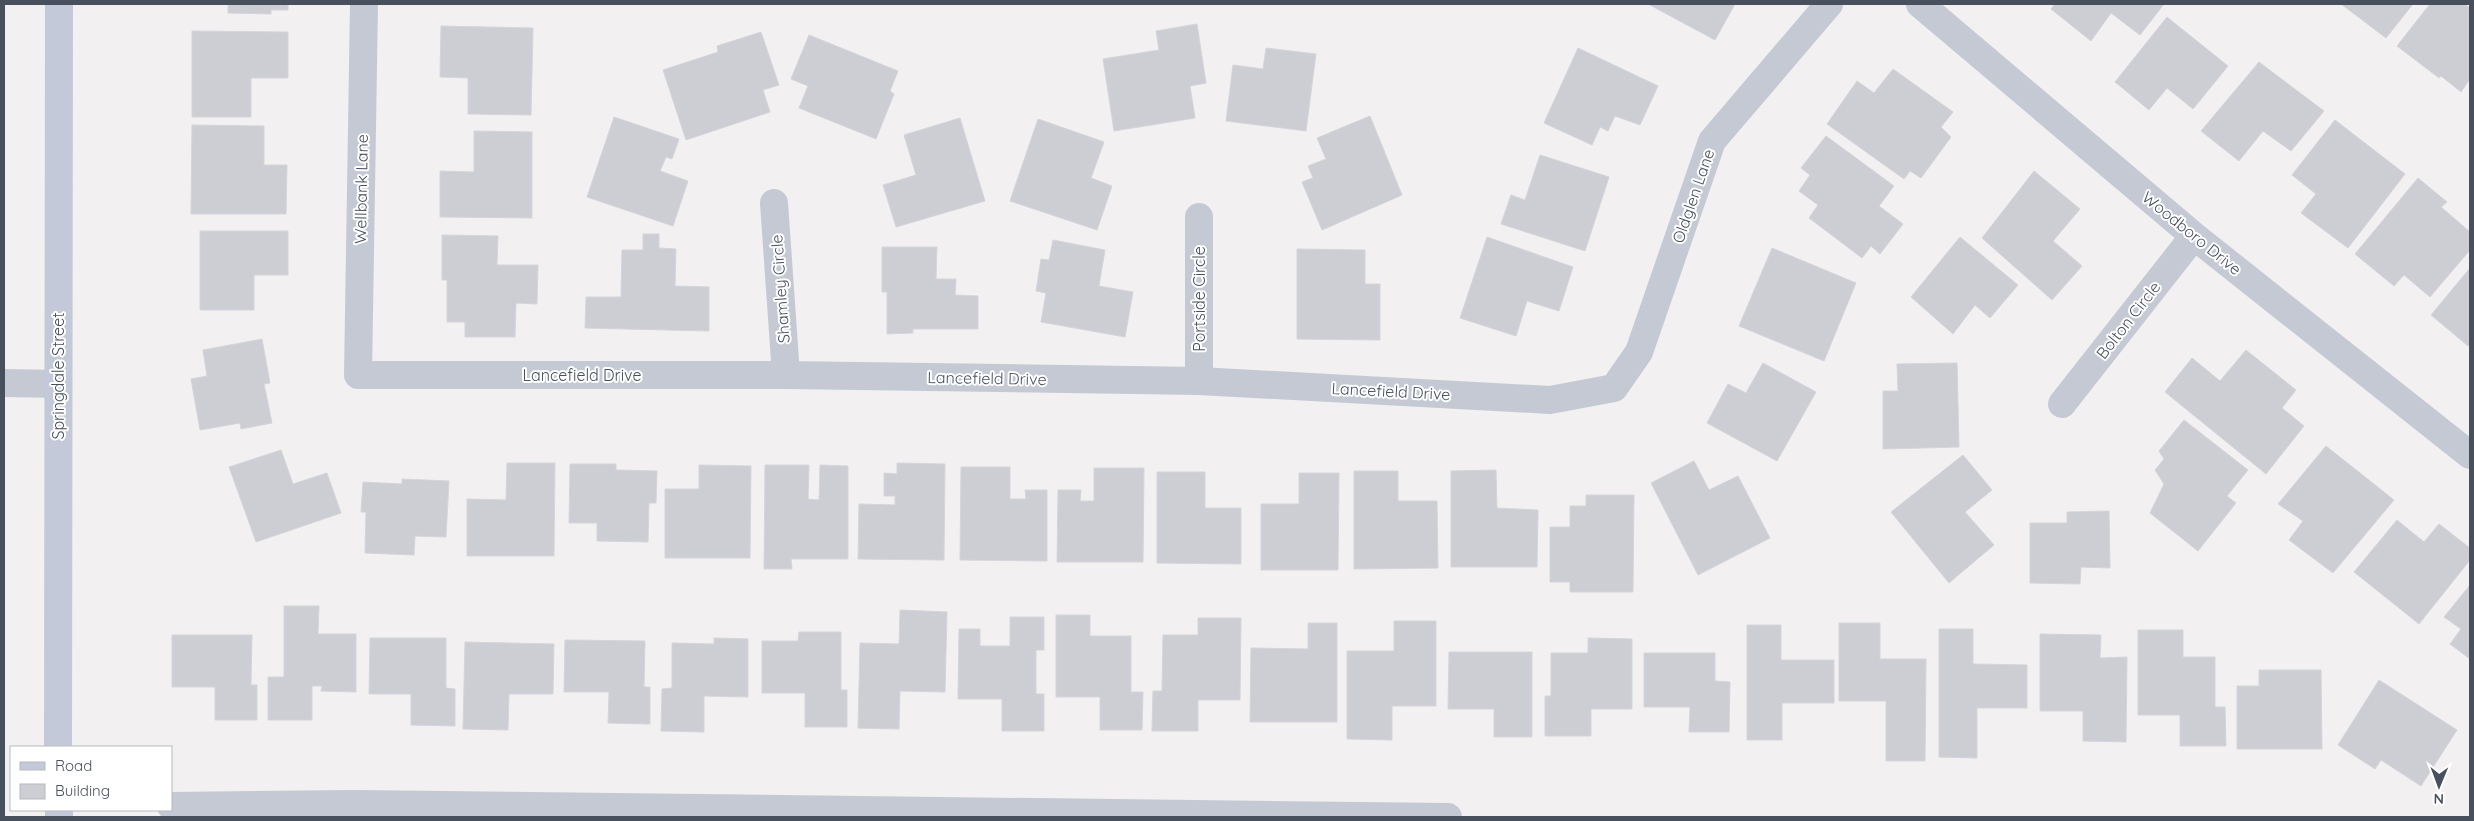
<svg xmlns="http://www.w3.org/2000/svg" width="2474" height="821" viewBox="0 0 2474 821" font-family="Quicksand,sans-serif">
<rect width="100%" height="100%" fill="#f2f0f0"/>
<path fill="#cdced4" stroke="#d4d5db" d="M 228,4 L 288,4 L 288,10 L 271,10 L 271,14 L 228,13 Z
M 1648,4 L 1735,4 L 1715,40 Z
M 2055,4 L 2164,4 L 2140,35 L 2111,13 L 2091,41 L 2051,9 Z
M 2341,4 L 2413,4 L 2386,38 Z
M 2430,4 L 2464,4 L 2470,8 L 2470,79 L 2461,92 L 2441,76 L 2439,78 L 2397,46 Z
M 2167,17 L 2228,66 L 2193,109 L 2167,88 L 2149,110 L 2115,82 Z
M 1197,24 L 1206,83 L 1190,86 L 1195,118 L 1114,131 L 1103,59 L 1159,50 L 1156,31 Z
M 441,26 L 533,28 L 531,115 L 468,114 L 468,78 L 440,77 Z
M 192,31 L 288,32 L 288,78 L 251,78 L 251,117 L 192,117 Z
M 761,32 L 779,85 L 763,90 L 770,112 L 686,140 L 663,70 L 718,52 L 717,46 Z
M 809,35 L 898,71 L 890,91 L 894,94 L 876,139 L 799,108 L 808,86 L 791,79 Z
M 1266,48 L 1316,54 L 1306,131 L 1226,121 L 1233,65 L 1263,69 Z
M 1578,48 L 1658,86 L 1640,125 L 1615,116 L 1608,131 L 1600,127 L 1592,145 L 1544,123 Z
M 2259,62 L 2324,111 L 2291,151 L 2263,131 L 2239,161 L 2201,131 Z
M 1893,69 L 1953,112 L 1941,127 L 1951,137 L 1921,178 L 1910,171 L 1904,179 L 1827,124 L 1857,81 L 1874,93 Z
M 1370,116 L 1402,195 L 1322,230 L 1302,182 L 1313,178 L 1308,166 L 1326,159 L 1317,138 Z
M 614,117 L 679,139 L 672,159 L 666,157 L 660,171 L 688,181 L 673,226 L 587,197 Z
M 960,118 L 985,201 L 896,227 L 883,185 L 916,175 L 904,135 Z
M 1038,119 L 1104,142 L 1091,178 L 1112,186 L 1097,230 L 1010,201 Z
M 2335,120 L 2405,174 L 2348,248 L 2301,213 L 2316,194 L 2292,175 Z
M 192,125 L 264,126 L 264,165 L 287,165 L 286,214 L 191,214 Z
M 474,131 L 532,132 L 532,218 L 440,217 L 440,171 L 474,172 Z
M 1826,136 L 1894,186 L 1879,206 L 1903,224 L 1880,254 L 1871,246 L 1862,258 L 1809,218 L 1818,205 L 1799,191 L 1810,175 L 1801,168 Z
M 1540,155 L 1609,177 L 1585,251 L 1501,224 L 1511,195 L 1525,200 Z
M 2034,171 L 2080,209 L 2053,241 L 2082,266 L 2052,300 L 1982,238 Z
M 2418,178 L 2447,202 L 2441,207 L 2470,232 L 2470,250 L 2430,297 L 2404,275 L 2394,286 L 2355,254 Z
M 200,231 L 288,231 L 288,275 L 254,275 L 254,310 L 200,310 Z
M 643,234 L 659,234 L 659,248 L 676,249 L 675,286 L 709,287 L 709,331 L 585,328 L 586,297 L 621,297 L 622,250 L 643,250 Z
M 442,235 L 498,236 L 497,265 L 538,265 L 537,304 L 516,303 L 515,337 L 465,337 L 465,322 L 447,322 L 447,280 L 442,280 Z
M 1487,237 L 1573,267 L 1559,311 L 1527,301 L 1516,336 L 1460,318 Z
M 1960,237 L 2018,285 L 1990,318 L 1975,305 L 1953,334 L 1911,297 Z
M 1053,240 L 1105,250 L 1099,286 L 1133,292 L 1125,337 L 1041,322 L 1046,293 L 1036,291 L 1041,259 L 1049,260 Z
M 882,247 L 937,247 L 936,279 L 956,279 L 955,295 L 978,296 L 978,329 L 913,329 L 913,333 L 887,334 L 887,292 L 882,292 Z
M 1772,248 L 1856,283 L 1824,361 L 1739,326 Z
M 1297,249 L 1365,250 L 1365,284 L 1380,284 L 1380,340 L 1297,339 Z
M 2470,268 L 2470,343 L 2468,346 L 2431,315 Z
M 262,339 L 270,383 L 264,384 L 272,423 L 241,429 L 240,423 L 200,430 L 191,379 L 207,376 L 203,350 Z
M 2246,350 L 2296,390 L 2282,408 L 2304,426 L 2266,474 L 2165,392 L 2192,358 L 2220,381 Z
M 1763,363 L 1816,392 L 1777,461 L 1707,423 L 1728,384 L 1746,393 Z
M 1957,363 L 1959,447 L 1883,449 L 1883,391 L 1898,391 L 1897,364 Z
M 2184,420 L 2248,470 L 2227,496 L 2236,503 L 2198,551 L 2150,513 L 2164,484 L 2155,470 L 2164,459 L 2159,451 Z
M 2326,446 L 2394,500 L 2333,573 L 2289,540 L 2303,521 L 2278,504 Z
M 281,450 L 293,484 L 327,473 L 341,513 L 256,542 L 229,467 Z
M 1963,455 L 1992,490 L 1965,512 L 1994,545 L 1949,583 L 1891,512 Z
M 1694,461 L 1709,490 L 1738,476 L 1770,538 L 1698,575 L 1651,483 Z
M 507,463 L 555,463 L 554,556 L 467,556 L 467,499 L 506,500 Z
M 897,463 L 945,464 L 944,560 L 858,559 L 859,504 L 895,505 L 895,496 L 884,496 L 884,473 L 897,474 Z
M 570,464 L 616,464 L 616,470 L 657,471 L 656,503 L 649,503 L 648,542 L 597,541 L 597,523 L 569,523 Z
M 699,465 L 751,466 L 750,558 L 665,558 L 665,489 L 699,489 Z
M 765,465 L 809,465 L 808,499 L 819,500 L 820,465 L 848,466 L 848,559 L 791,559 L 792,569 L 764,569 Z
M 961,467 L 1010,467 L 1010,499 L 1026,499 L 1025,490 L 1047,490 L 1047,561 L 960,560 Z
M 1094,468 L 1144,468 L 1143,562 L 1057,562 L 1058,490 L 1081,490 L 1080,501 L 1094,501 Z
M 1496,470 L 1497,508 L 1538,510 L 1537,567 L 1451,567 L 1451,471 Z
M 1354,471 L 1398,471 L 1398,501 L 1437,501 L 1438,568 L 1354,569 Z
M 1157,472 L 1205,472 L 1205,508 L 1241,508 L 1241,564 L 1157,563 Z
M 1299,473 L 1339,473 L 1338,570 L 1261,570 L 1261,504 L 1299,504 Z
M 402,479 L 449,481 L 446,537 L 415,536 L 414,555 L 365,553 L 366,512 L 361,512 L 363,482 L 402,484 Z
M 1586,495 L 1634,495 L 1633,592 L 1570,592 L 1570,582 L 1550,582 L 1550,527 L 1570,527 L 1570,506 L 1586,506 Z
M 2109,511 L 2110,568 L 2081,567 L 2080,584 L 2030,583 L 2030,523 L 2067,523 L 2067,512 Z
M 2397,520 L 2424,542 L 2439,524 L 2470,548 L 2470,560 L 2419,624 L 2354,572 Z
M 2470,585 L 2470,659 L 2450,644 L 2461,629 L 2444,617 Z
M 284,606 L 319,606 L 318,634 L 356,634 L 356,692 L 321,691 L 322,686 L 312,686 L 312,720 L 268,720 L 268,677 L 284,677 Z
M 900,610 L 947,612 L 945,692 L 900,691 L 899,729 L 858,728 L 860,643 L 899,644 Z
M 1056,615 L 1090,615 L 1090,636 L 1131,636 L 1131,692 L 1143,692 L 1142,730 L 1100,730 L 1100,697 L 1056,697 Z
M 1010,617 L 1044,617 L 1044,650 L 1036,650 L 1036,694 L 1044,694 L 1044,731 L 1002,731 L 1002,699 L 958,699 L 959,629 L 980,629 L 980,646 L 1010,646 Z
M 1198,618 L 1241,618 L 1240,700 L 1198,700 L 1198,731 L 1152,731 L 1153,691 L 1162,691 L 1163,635 L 1198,635 Z
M 1394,621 L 1436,621 L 1436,706 L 1392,706 L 1392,740 L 1347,739 L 1347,651 L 1394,651 Z
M 1308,623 L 1337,623 L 1337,722 L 1250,722 L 1251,648 L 1308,649 Z
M 1839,623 L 1880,623 L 1880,659 L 1926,659 L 1925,761 L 1886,761 L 1886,701 L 1839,701 Z
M 1747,625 L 1781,625 L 1781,660 L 1834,660 L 1834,703 L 1782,703 L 1782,740 L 1747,740 Z
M 1939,629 L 1973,629 L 1973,664 L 2027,665 L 2027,708 L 1977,708 L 1977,758 L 1939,757 Z
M 2138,630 L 2183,630 L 2183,657 L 2215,657 L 2215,707 L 2225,707 L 2226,746 L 2180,746 L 2180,715 L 2138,715 Z
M 799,632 L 841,632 L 841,690 L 847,690 L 847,727 L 805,727 L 805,693 L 762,693 L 762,641 L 798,641 Z
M 2040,634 L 2101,635 L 2100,658 L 2127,657 L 2126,742 L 2083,741 L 2083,711 L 2040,711 Z
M 172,635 L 252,635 L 251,685 L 257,685 L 257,720 L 215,720 L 215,687 L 172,687 Z
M 370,638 L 446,638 L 446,688 L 455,689 L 455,726 L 411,725 L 411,694 L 369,694 Z
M 714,638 L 748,639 L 748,697 L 704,696 L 704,732 L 661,731 L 662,689 L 672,688 L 672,643 L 714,644 Z
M 1588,638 L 1632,639 L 1632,709 L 1591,709 L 1591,736 L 1545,736 L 1545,696 L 1551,696 L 1551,653 L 1588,653 Z
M 565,640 L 645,641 L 644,687 L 650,687 L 650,724 L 608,723 L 609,692 L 564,692 Z
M 465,642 L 554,644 L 553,694 L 509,694 L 508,730 L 463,729 Z
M 1449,652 L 1532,652 L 1532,737 L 1494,737 L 1494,709 L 1448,709 Z
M 1644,653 L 1715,653 L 1715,681 L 1730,682 L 1729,732 L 1689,732 L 1690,707 L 1644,707 Z
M 2259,670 L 2321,670 L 2322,749 L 2237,749 L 2237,686 L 2259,686 Z
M 2379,680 L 2457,730 L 2421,786 L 2381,760 L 2375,769 L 2338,745 Z"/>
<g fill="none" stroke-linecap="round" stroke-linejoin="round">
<path stroke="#c4c9d4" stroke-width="28" d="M 364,4 L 358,375 L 786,375 L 1199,381 L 1550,400 L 1614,388 L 1639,352 L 1712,141 L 1829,4
M 1920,4 L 2194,236 L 2470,455
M 774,203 L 786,375
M 1199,217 L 1199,381
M 4,383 L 58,384
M 2062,404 L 2194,236
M 171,806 L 354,804 L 1448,817"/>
<path stroke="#c3c9d8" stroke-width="28" d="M 58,747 L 59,4
M 59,817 L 59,810"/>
</g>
<g text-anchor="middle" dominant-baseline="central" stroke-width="4" stroke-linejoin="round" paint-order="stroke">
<g font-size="16" fill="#484f5d" stroke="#fff">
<text transform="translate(361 189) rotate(-89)">Wellbank Lane</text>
<text transform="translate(1693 196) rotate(-71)">Oldglen Lane</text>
<text transform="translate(2192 233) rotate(39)">Woodboro Drive</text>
<text transform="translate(780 289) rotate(-94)">Shamley Circle</text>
<text transform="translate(1199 299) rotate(-90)">Portside Circle</text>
<text transform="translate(2128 320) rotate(-52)">Bolton Circle</text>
<text x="582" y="375">Lancefield Drive</text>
<text transform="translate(58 376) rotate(-90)">Springdale Street</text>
<text transform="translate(987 378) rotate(1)">Lancefield Drive</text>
<text transform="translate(1391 391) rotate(3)">Lancefield Drive</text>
</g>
</g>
<rect width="2474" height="821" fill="none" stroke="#484f5d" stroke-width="10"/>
<rect x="10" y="746" width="162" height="65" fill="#ffffff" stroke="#b6b9be"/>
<rect x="20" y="762" width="25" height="8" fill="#c3c9d8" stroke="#b6b9be"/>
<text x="55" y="771" font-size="15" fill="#484f5d">Road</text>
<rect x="20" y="784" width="25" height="15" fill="#cdced4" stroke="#b6b9be"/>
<text x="55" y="796" font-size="15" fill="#484f5d">Building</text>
<g transform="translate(2439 786) rotate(181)" stroke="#ffffff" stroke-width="4" paint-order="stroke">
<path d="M0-4L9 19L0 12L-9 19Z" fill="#484f5d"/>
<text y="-8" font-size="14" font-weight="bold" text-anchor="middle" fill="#484f5d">N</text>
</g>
</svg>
